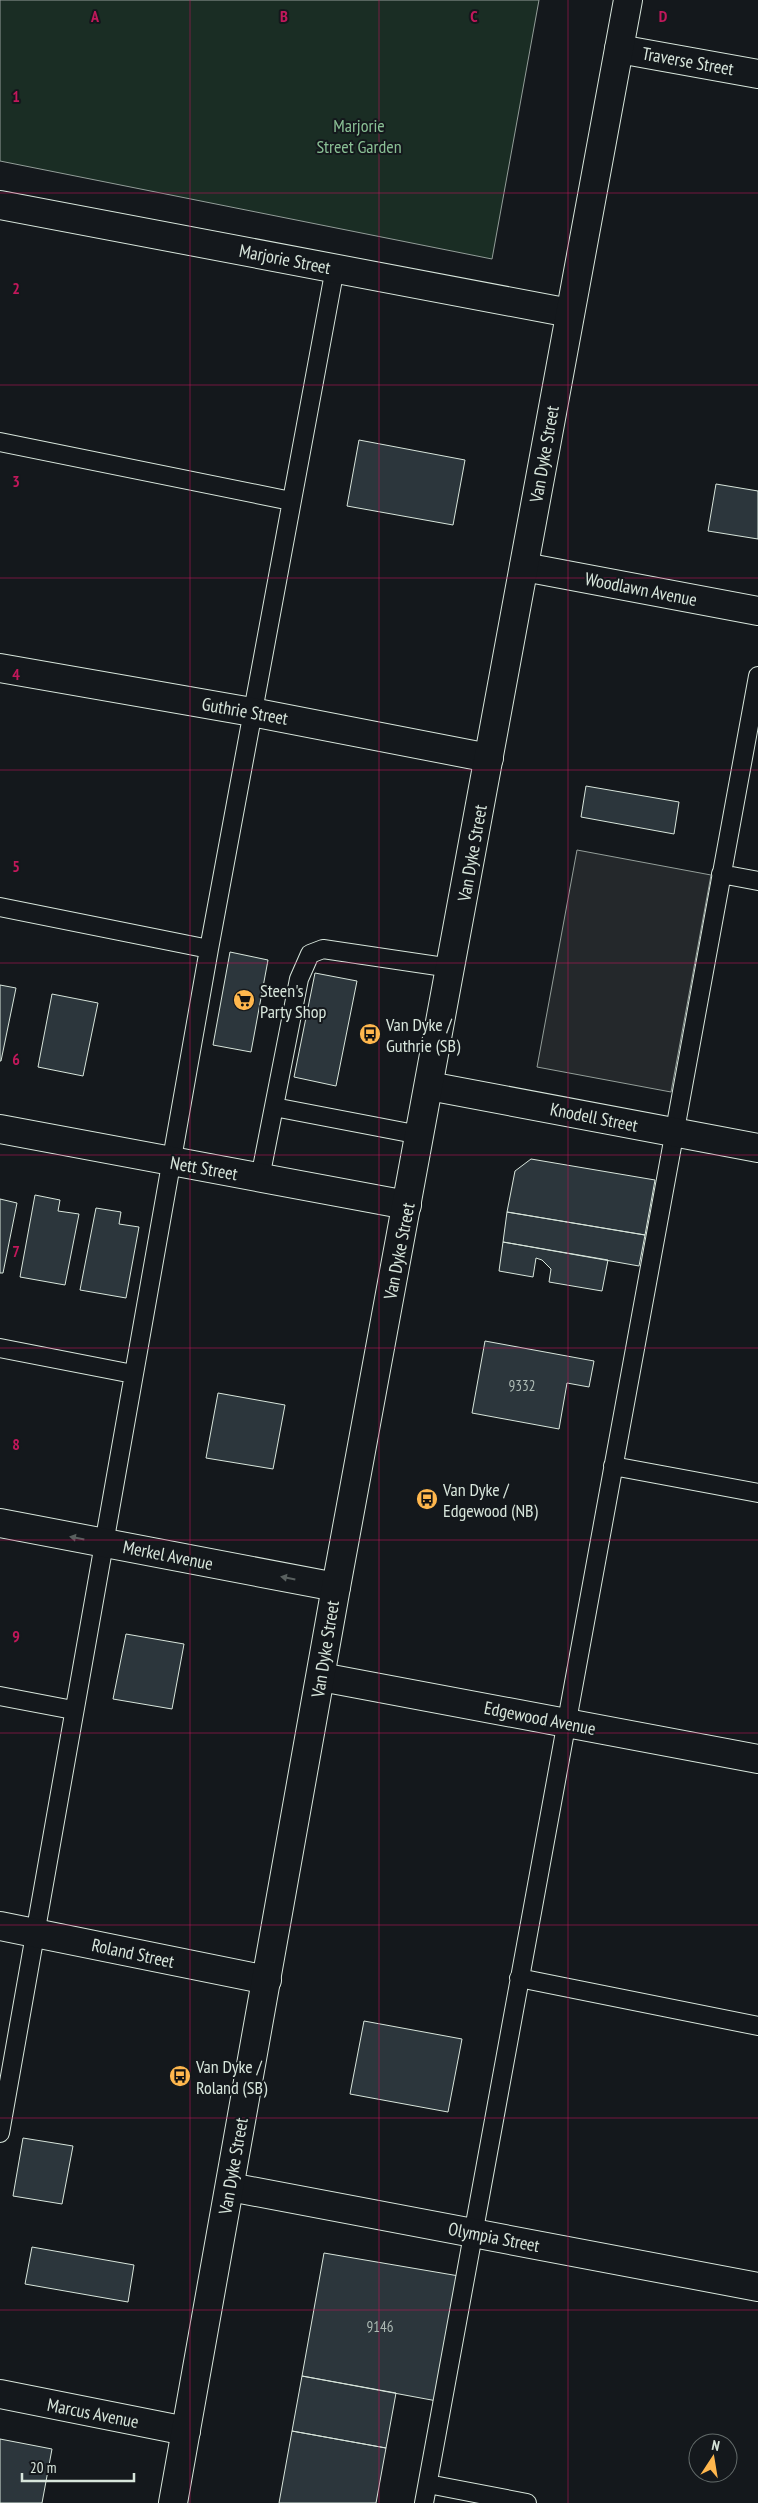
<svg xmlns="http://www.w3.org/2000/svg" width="758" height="2503" viewBox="0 0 758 2503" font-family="'PT Sans Narrow',sans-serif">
<rect width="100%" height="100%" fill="#14181c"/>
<path fill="#1a2d24" stroke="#939e99" d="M 0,0 L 539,0 L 492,259 L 0,161 Z"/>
<path fill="#24282b" stroke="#939e99" d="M 577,850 L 711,875 L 671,1092 L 537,1067 Z"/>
<path fill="#2c363c" stroke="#d8e6dc" d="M 359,440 L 465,460 L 453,525 L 347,506 Z
M 716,484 L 758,491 L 758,539 L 708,531 Z
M 586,786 L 679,802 L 674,834 L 581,817 Z
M 230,952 L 268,960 L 251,1052 L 213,1045 Z
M 315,973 L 357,981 L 336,1086 L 294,1077 Z
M 0,985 L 16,988 L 1,1061 L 0,1061 Z
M 52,994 L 98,1003 L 83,1076 L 38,1067 Z
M 531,1159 L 655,1180 L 645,1235 L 507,1212 L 515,1171 Z
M 35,1195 L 60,1200 L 58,1211 L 79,1214 L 65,1285 L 20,1277 Z
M 0,1199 L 17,1203 L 3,1273 L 0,1273 Z
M 96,1208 L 121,1212 L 119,1224 L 139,1227 L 126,1298 L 80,1290 Z
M 507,1212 L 645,1235 L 639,1266 L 503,1242 Z
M 503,1242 L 608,1260 L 602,1291 L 549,1282 L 551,1269 L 542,1260 L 536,1258 L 533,1277 L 499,1271 Z
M 485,1341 L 594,1361 L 589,1387 L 567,1383 L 559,1429 L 472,1413 Z
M 218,1393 L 285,1405 L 273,1469 L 206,1458 Z
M 126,1634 L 184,1644 L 172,1709 L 113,1699 Z
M 364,2021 L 462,2039 L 448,2112 L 350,2094 Z
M 23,2138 L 73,2146 L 62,2204 L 13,2196 Z
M 32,2247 L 134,2265 L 128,2302 L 25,2284 Z
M 324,2253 L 459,2276 L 437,2401 L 302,2376 Z
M 302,2376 L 396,2393 L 386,2448 L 292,2431 Z
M 292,2431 L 386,2448 L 376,2503 L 279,2503 Z
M 0,2439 L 52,2449 L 42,2503 L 0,2503 Z"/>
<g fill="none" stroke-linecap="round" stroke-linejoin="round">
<g stroke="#d8e6dc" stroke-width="20">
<path id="service" d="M 0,442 L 291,501
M 721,874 L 758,881
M 0,907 L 209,949
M 274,1107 L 420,1135
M 260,1178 L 299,979 L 310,954 L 323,949 L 451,968
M 0,1348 L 133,1374
M 613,1466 L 758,1493
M 0,1696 L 73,1710
M 519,1978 L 758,2026
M 0,2133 L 209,949 L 335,268
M 428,2484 L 527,2503
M 424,2503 L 758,676"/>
</g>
<g stroke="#d8e6dc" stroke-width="30">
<path id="minor" d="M 619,49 L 758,74
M 0,205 L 570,313
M 524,567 L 758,611
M 0,668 L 252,712 L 489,758
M 429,1086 L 758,1148
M 0,1129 L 407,1205
M 0,1523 L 336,1587
M 321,1677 L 758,1759
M 0,1926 L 267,1980
M 230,2187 L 758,2287
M 0,2394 L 186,2431"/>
</g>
<g stroke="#d8e6dc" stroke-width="30">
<path id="primary" d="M 173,2503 L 336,1587 L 628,0"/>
</g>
<use href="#service" stroke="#14181c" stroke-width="18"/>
<use href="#minor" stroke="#14181c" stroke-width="28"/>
<use href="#primary" stroke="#14181c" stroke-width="28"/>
</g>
<defs><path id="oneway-solid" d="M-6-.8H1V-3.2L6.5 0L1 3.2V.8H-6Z" transform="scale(1.25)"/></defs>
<g fill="#59605f">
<use href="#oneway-solid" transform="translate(77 1538) rotate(-169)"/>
<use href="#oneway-solid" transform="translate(288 1578) rotate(-169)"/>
</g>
<path fill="none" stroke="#c2185b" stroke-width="1" stroke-opacity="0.55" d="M 190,0 L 190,2503M 379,0 L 379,2503M 568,0 L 568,2503M 0,193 L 758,193M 0,385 L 758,385M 0,578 L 758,578M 0,770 L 758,770M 0,963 L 758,963M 0,1155 L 758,1155M 0,1348 L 758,1348M 0,1540 L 758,1540M 0,1733 L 758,1733M 0,1925 L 758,1925M 0,2118 L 758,2118M 0,2310 L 758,2310"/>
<defs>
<g id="supermarket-disc" transform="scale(1.125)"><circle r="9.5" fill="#ffb74d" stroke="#14181c"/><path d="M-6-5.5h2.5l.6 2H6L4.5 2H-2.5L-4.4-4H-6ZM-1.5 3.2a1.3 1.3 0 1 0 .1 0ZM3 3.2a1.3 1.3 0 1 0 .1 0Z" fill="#111"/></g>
<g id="bus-disc" transform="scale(1.125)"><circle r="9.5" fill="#ffb74d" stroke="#14181c"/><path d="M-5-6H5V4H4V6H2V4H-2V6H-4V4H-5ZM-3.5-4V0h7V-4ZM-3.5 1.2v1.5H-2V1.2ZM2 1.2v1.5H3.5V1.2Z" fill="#111"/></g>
</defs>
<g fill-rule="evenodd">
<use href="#supermarket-disc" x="244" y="1000"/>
<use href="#bus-disc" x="370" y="1034"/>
<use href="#bus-disc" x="427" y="1499"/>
<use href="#bus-disc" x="180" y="2076"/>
</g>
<g text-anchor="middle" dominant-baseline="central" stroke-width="4" stroke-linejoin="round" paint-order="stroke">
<g font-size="15" fill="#adbab4">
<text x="522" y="1385">9332</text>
<text x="380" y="2326">9146</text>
</g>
<g font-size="18" fill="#d8e6dc" stroke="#14181c">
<text transform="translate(688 61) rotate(10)">Traverse Street</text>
<text transform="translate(285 259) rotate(11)">Marjorie Street</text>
<text transform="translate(544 454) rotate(-80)">Van Dyke Street</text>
<text transform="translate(641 589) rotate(11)">Woodlawn Avenue</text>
<text transform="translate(245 711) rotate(10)">Guthrie Street</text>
<text transform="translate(472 853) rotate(-80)">Van Dyke Street</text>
<text transform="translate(594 1117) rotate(11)">Knodell Street</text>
<text transform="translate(204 1168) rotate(10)">Nett Street</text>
<text transform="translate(399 1251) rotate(-79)">Van Dyke Street</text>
<text transform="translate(168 1555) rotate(11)">Merkel Avenue</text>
<text transform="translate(325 1649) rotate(-81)">Van Dyke Street</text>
<text transform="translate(540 1718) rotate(11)">Edgewood Avenue</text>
<text transform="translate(133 1953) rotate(12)">Roland Street</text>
<text transform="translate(233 2166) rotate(-80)">Van Dyke Street</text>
<text transform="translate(494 2237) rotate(11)">Olympia Street</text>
<text transform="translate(93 2413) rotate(11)">Marcus Avenue</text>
</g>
<g font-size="18" fill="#8ac095" stroke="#14181c">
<text x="359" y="125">Marjorie<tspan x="359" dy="21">Street Garden</tspan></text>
</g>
<g font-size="18" fill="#d8e6dc" stroke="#14181c" text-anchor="start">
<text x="260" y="990">Steen's<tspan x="260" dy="21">Party Shop</tspan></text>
<text x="386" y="1024">Van Dyke /<tspan x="386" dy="21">Guthrie (SB)</tspan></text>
<text x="443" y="1489">Van Dyke /<tspan x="443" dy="21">Edgewood (NB)</tspan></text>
<text x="196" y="2066">Van Dyke /<tspan x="196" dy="21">Roland (SB)</tspan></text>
</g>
</g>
<g font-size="16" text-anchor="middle" font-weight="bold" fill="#c2185b" stroke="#14181c" stroke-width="4" stroke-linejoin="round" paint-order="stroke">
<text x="95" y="22">A</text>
<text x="284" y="22">B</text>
<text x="474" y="22">C</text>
<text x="663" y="22">D</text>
<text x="16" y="102">1</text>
<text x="16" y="294">2</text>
<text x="16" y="487">3</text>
<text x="16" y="680">4</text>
<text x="16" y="872">5</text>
<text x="16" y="1065">6</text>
<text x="16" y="1257">7</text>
<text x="16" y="1450">8</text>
<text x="16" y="1642">9</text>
</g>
<g transform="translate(713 2458) rotate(12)"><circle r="24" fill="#14181c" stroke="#626a69"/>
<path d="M0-4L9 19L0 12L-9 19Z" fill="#ffb74d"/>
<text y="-8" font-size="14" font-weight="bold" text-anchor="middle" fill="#d8e6dc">N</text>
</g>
<path d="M22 2473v8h112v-8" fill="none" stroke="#d8e6dc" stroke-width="2.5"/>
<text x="30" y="2473" font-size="15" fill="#d8e6dc" stroke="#14181c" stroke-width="4" paint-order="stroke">20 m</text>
</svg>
